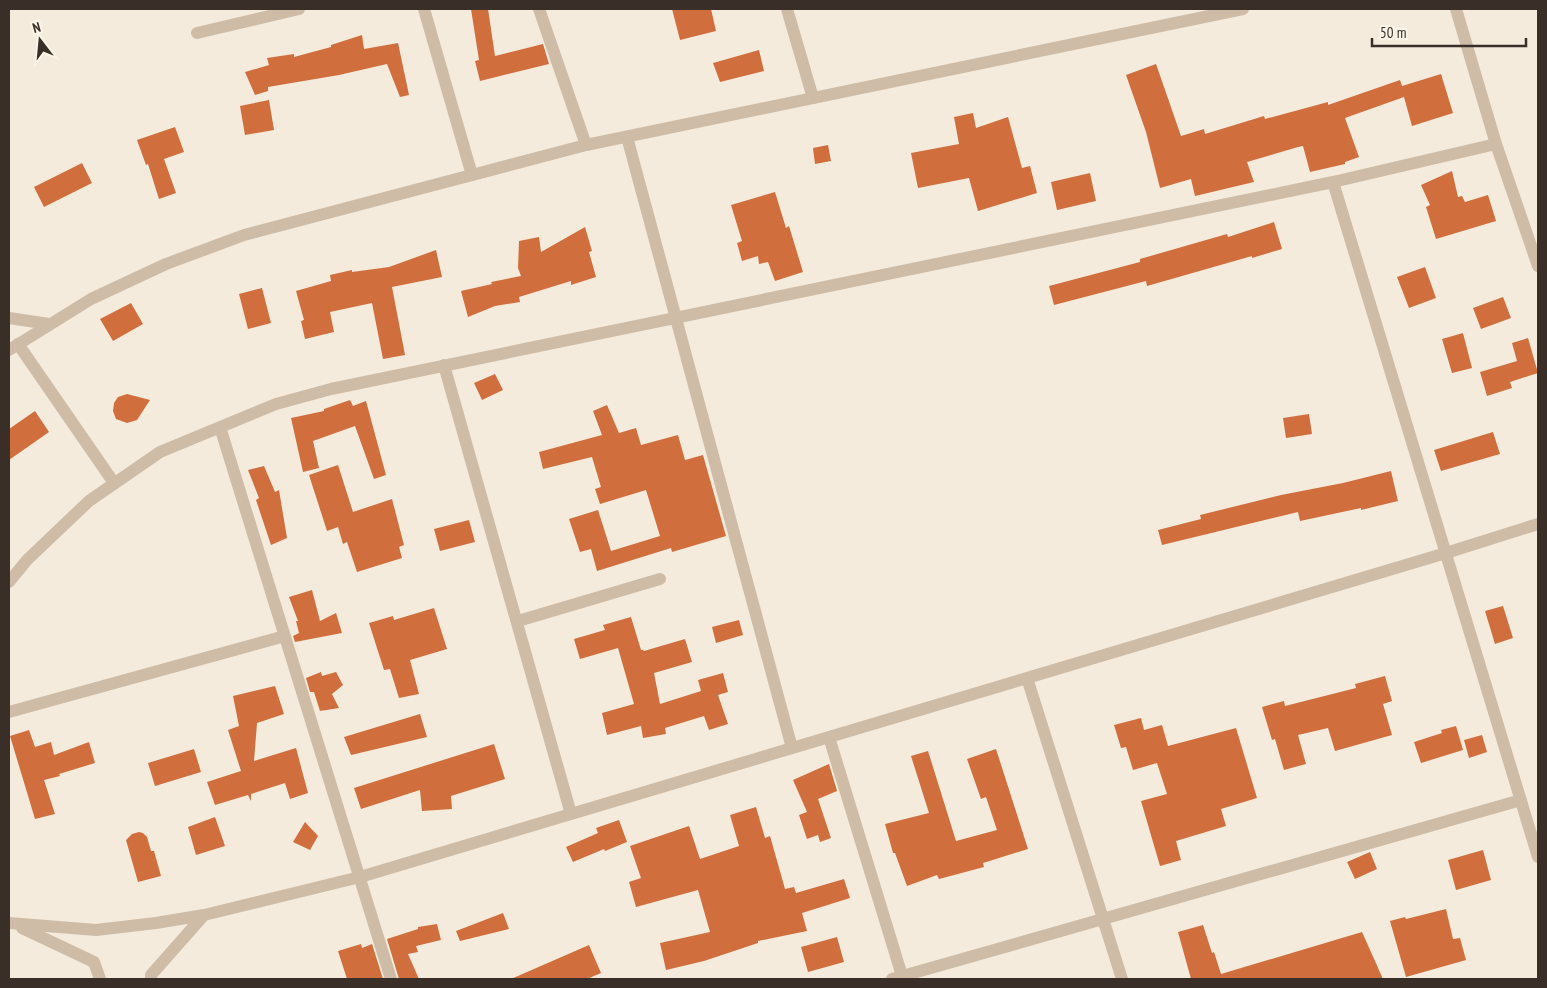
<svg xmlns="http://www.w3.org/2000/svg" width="1547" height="988" viewBox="0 0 1547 988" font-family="'PT Sans Narrow',sans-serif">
<rect width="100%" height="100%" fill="#f4ebdc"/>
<path fill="#d06e3e" d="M 471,9 L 488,9 L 495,56 L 543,44 L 549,64 L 480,81 L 475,61 L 479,60 Z
M 672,9 L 711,9 L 716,31 L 680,40 Z
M 362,35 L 364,49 L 398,43 L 409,95 L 400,97 L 387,64 L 339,75 L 268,87 L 268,91 L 255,95 L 245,72 L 269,65 L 267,58 L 294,54 L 294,57 L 331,47 L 331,45 Z
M 759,50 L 764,71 L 720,82 L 713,63 Z
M 1156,64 L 1181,136 L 1204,129 L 1205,134 L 1264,116 L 1265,119 L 1328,102 L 1328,105 L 1400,80 L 1402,86 L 1441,74 L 1453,113 L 1412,126 L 1404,97 L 1345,118 L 1359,157 L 1345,162 L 1345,164 L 1310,172 L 1303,146 L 1298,147 L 1247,162 L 1254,182 L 1195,196 L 1191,179 L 1160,188 L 1146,132 L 1126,75 Z
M 269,100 L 274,130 L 245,135 L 240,106 Z
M 973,113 L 976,128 L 1008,117 L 1022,168 L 1030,166 L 1037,193 L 978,211 L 969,178 L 918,188 L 911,153 L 959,144 L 954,117 Z
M 175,127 L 184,152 L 164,159 L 176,193 L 159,199 L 148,164 L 146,165 L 137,140 Z
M 828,145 L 831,161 L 815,164 L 813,148 Z
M 82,163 L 92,183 L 44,207 L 34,187 Z
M 1452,171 L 1458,197 L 1462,196 L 1465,202 L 1488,195 L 1496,221 L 1436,239 L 1426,207 L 1430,205 L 1421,185 Z
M 1090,173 L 1096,201 L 1057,210 L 1051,182 Z
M 775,192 L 786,228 L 789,226 L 803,272 L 775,281 L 768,262 L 759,264 L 758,256 L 742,261 L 737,243 L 742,241 L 731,205 Z
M 1274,222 L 1282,249 L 1252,258 L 1252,256 L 1147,286 L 1146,281 L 1054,305 L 1049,286 L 1140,262 L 1140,259 L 1227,234 L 1228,237 Z
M 585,227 L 592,251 L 589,252 L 596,277 L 571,285 L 571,281 L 519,297 L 520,302 L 495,306 L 468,317 L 461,291 L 492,284 L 491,282 L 521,276 L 518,268 L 519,241 L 539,237 L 541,252 Z
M 436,250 L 442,277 L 392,287 L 405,355 L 383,359 L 372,303 L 330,312 L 334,332 L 305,339 L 301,321 L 304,320 L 296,291 L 331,281 L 330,275 L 352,270 L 352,272 L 389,267 Z
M 1425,267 L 1436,298 L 1409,308 L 1397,277 Z
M 262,288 L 271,323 L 248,329 L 239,294 Z
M 1503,297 L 1511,318 L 1481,329 L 1473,308 Z
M 131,303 L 143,324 L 113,341 L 100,319 Z
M 1463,333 L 1472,368 L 1452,373 L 1442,339 Z
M 1528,338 L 1538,373 L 1510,382 L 1512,388 L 1487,396 L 1480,372 L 1517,361 L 1512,343 Z
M 495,374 L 503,390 L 482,400 L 474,383 Z
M 127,394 L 150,400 L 137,420 L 127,423 L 116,419 L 113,411 L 114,403 L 118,397 Z
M 350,400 L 353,406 L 366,401 L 386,475 L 374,479 L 355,426 L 313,441 L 319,468 L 303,472 L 291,418 L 324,411 L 324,409 Z
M 607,405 L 619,433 L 636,428 L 641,445 L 678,435 L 685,460 L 703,455 L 726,536 L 672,552 L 671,548 L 597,571 L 591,549 L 580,552 L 569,519 L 598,510 L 611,551 L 660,536 L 646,490 L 600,504 L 595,489 L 601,487 L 592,457 L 543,469 L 539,452 L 602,435 L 593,411 Z
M 35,411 L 49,432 L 9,460 L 9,429 Z
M 1309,414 L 1312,434 L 1286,438 L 1283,418 Z
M 1493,432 L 1500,454 L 1441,471 L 1434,450 Z
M 338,465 L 353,512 L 392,499 L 404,545 L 399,547 L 402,558 L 357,572 L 347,542 L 343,544 L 338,527 L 327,531 L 309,475 Z
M 264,466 L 275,492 L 279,490 L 287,538 L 271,545 L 256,500 L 259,498 L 248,470 Z
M 1391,471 L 1398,501 L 1361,510 L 1361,508 L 1300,521 L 1298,512 L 1162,545 L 1158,530 L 1201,519 L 1200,515 L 1281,495 L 1343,483 Z
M 469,520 L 475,542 L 440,551 L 434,529 Z
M 312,590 L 320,621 L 336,613 L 342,633 L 295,642 L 293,636 L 299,633 L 296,621 L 298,621 L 289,597 Z
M 1503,606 L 1513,638 L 1495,644 L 1485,611 Z
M 434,608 L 447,649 L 410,660 L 419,694 L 399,698 L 390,669 L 384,670 L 369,623 L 393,616 L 394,620 Z
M 631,617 L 641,650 L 643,650 L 644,651 L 685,639 L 692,662 L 654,673 L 660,704 L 701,691 L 698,680 L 723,673 L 728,692 L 718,695 L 728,724 L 709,730 L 704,716 L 665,728 L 666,734 L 643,738 L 641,726 L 607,735 L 602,713 L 634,704 L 618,648 L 580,659 L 574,639 L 605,630 L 603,625 Z
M 739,620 L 743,635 L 716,643 L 712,627 Z
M 321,672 L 322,676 L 336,672 L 343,685 L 332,694 L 339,708 L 320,711 L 314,692 L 310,692 L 306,678 Z
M 1385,676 L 1392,701 L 1383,704 L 1392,735 L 1335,751 L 1328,728 L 1298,735 L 1306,764 L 1284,770 L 1275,739 L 1272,740 L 1262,707 L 1284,701 L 1285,706 L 1356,688 L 1355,684 Z
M 275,686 L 284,714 L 257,723 L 254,761 L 296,748 L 308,793 L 290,799 L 285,783 L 251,794 L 251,801 L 248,795 L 215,805 L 207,782 L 241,771 L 228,730 L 239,726 L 233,696 Z
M 420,714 L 427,737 L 351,755 L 344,737 Z
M 1141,718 L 1144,730 L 1162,725 L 1168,746 L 1236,728 L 1257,798 L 1221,809 L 1226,826 L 1176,841 L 1181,860 L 1160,866 L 1141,801 L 1167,794 L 1157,763 L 1133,770 L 1126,747 L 1121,748 L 1114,725 Z
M 1456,726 L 1463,750 L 1421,763 L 1414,742 L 1442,733 L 1441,730 Z
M 29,730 L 35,747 L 51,742 L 54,755 L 89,742 L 95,763 L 59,774 L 60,776 L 44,780 L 55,814 L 35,819 L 10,736 Z
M 1482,735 L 1487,752 L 1469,758 L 1464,740 Z
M 494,744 L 505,779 L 451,796 L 452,809 L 422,811 L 420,790 L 361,809 L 354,788 Z
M 194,749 L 201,772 L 155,786 L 148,763 Z
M 996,749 L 1028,849 L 983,863 L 984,867 L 939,879 L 937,875 L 907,886 L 895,853 L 893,853 L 885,824 L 929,813 L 911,756 L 928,751 L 956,841 L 997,830 L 986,797 L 981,799 L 967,759 Z
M 829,764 L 837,791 L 818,799 L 831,838 L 820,842 L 818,835 L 807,839 L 799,815 L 807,812 L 793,780 Z
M 756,807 L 765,838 L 770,836 L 785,889 L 794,887 L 796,893 L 844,879 L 850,898 L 802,913 L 807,931 L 758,941 L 758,943 L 704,961 L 666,970 L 660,943 L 710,932 L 698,890 L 636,907 L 629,882 L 641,878 L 630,846 L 689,826 L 700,859 L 739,846 L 730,815 Z
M 215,817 L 225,846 L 196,855 L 188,827 Z
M 619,820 L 627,842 L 605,851 L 604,849 L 573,862 L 566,847 L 598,833 L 596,828 Z
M 305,822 L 318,836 L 310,850 L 293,842 Z
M 139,832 L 143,833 L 147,837 L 151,851 L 154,851 L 161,876 L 138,882 L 126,840 L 132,834 Z
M 1483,850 L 1491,880 L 1456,890 L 1448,860 Z
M 1370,852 L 1377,869 L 1355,879 L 1347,862 Z
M 1446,909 L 1453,939 L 1460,938 L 1466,960 L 1406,977 L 1390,921 L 1405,917 L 1406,919 Z
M 503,913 L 509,929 L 460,941 L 456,931 Z
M 437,924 L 441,940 L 416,946 L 418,952 L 408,954 L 419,979 L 399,979 L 387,939 L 418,929 L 418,927 Z
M 1203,925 L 1212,953 L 1214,952 L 1221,974 L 1362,932 L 1383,979 L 1191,979 L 1178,932 Z
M 837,937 L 844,962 L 808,972 L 801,947 Z
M 361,944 L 362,948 L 372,944 L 383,979 L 347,979 L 338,951 Z
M 589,945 L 601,973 L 587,979 L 511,979 Z"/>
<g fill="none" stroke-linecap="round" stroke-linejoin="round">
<path stroke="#cebca7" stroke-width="12" d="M 424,9 L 472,175
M 539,9 L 586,145
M 787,9 L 813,98
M 1456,9 L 1496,144 L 1538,266
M 197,33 L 299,9
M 627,137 L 792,748
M 1333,182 L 1538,857
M 9,318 L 49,324
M 18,344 L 114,483
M 444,365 L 571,814
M 220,427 L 391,979
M 9,582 L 27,560 L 89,501 L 160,452 L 276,404 L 331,389 L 1333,182 L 1496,144
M 518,621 L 660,579
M 1027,678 L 1122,979
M 9,712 L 285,636
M 829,737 L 903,979
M 9,923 L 96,930 L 156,923 L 204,915 L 360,877 L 1446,553 L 1538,524
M 22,928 L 94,962 L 100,979
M 151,979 L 151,975 L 204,915
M 892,979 L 1521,800"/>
<path stroke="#cebca7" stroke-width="12" d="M 9,350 L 91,299 L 166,264 L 244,235 L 586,145 L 1243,9"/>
</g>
<rect width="1547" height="988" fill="none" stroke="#3a2f28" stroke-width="20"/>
<g transform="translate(40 40) rotate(344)" stroke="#fbf5e9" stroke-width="4" paint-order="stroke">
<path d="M0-4L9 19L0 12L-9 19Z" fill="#3a2f28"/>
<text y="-8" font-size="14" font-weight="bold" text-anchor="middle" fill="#3a2f28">N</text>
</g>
<path d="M1372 38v8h154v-8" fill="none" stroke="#3a2f28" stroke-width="2.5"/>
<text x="1380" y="38" font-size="15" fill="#3a2f28" stroke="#fbf5e9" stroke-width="4" paint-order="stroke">50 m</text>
</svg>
